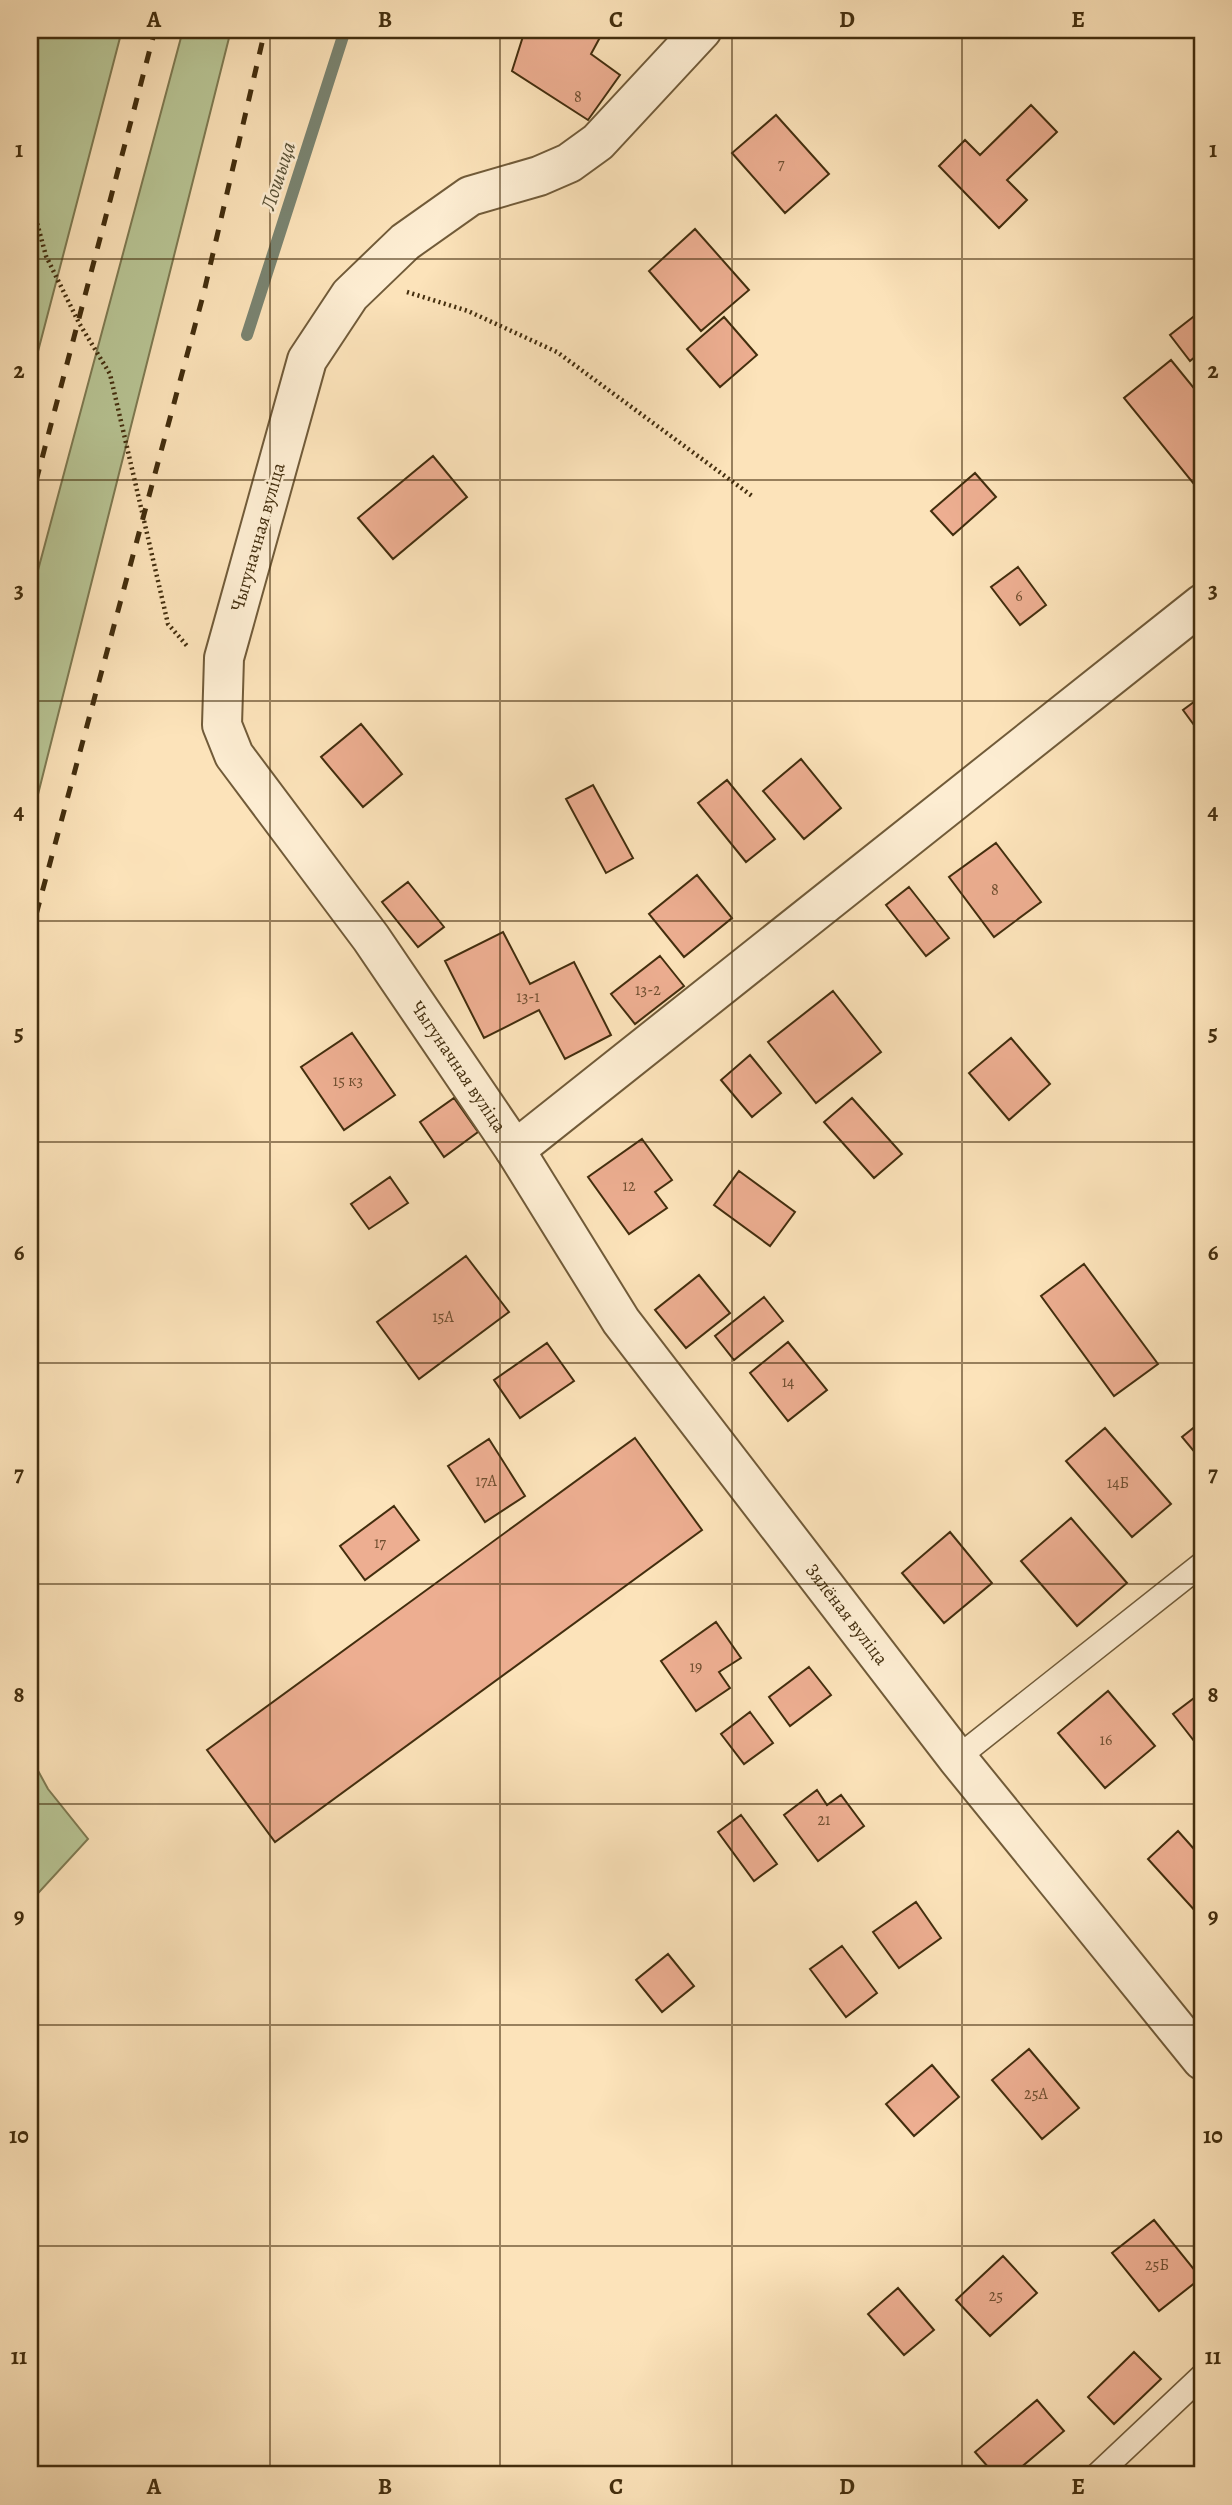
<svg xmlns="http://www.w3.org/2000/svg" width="1232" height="2505" viewBox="0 0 1232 2505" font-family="Alegreya,serif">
<rect width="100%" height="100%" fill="#fce3ba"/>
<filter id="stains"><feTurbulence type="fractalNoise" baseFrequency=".00286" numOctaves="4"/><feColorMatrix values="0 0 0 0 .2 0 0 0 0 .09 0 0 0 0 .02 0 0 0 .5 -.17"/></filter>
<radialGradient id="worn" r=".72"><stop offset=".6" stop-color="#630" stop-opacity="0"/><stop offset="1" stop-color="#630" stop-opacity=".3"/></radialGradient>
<path fill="#b8c595" stroke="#7e7a52" stroke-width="2" d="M 30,30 L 122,30 L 30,382 Z
M 183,30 L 231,30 L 30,826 L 30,600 Z
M 30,1756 L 48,1789 L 88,1839 L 30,1902 Z"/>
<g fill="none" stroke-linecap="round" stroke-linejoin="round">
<path stroke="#7a8471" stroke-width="12" d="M 30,31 L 30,30
M 247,335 L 345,30"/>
</g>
<path fill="#edae91" stroke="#432e0e" stroke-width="2" d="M 525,30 L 604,30 L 591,54 L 620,75 L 588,120 L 512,71 Z
M 1031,105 L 1057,132 L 1007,180 L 1027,200 L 999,228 L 939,166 L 965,140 L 980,155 Z
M 776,115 L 829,174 L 785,213 L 732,153 Z
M 695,229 L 749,290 L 701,331 L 649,271 Z
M 1202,310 L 1202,351 L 1190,361 L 1170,335 Z
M 724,317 L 757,355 L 720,387 L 687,349 Z
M 1171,360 L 1202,398 L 1202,494 L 1124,398 Z
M 433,456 L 467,497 L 393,559 L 358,518 Z
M 975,473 L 996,497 L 953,535 L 931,511 Z
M 1018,567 L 1046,605 L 1020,625 L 991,587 Z
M 1202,696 L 1202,736 L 1183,710 Z
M 361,724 L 402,774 L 363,807 L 321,757 Z
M 801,759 L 841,808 L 804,839 L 763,791 Z
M 727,780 L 775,839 L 746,862 L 698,803 Z
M 593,785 L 633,858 L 606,873 L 566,799 Z
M 996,843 L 1041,902 L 994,937 L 949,877 Z
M 697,875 L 732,918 L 684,957 L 649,914 Z
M 408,882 L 444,927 L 418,947 L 382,902 Z
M 909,887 L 949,938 L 926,956 L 886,905 Z
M 503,932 L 530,984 L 574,962 L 611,1035 L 565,1059 L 539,1010 L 484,1038 L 445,961 Z
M 660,956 L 684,986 L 635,1024 L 611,994 Z
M 833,991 L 881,1052 L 816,1103 L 768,1042 Z
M 352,1033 L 395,1095 L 344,1130 L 301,1067 Z
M 1011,1038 L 1050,1084 L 1009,1120 L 969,1073 Z
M 750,1055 L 781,1093 L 752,1117 L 721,1080 Z
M 454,1098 L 478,1132 L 444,1157 L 420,1122 Z
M 852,1098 L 902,1154 L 874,1178 L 824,1122 Z
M 642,1139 L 672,1180 L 655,1192 L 667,1208 L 629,1234 L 588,1177 Z
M 739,1171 L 795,1212 L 770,1246 L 714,1205 Z
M 390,1177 L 408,1203 L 369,1229 L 351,1204 Z
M 466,1256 L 509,1312 L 419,1379 L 377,1322 Z
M 1084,1264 L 1158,1364 L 1114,1396 L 1041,1296 Z
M 699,1275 L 730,1313 L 686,1348 L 655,1310 Z
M 764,1297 L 783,1321 L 734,1360 L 715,1336 Z
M 788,1342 L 827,1390 L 788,1421 L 750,1373 Z
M 547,1343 L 574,1381 L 520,1418 L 494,1380 Z
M 1202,1421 L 1202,1461 L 1182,1437 Z
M 1105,1428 L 1171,1504 L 1132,1537 L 1066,1461 Z
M 635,1438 L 702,1530 L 275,1842 L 207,1750 Z
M 489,1439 L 525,1496 L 485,1522 L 448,1466 Z
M 394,1506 L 419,1540 L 365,1580 L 340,1546 Z
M 1071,1518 L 1127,1583 L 1077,1626 L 1021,1561 Z
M 950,1532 L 992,1583 L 944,1623 L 902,1573 Z
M 716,1622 L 741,1658 L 719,1672 L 730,1688 L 696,1711 L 661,1661 Z
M 809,1667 L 831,1695 L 790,1726 L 769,1697 Z
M 1108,1691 L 1155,1746 L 1105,1788 L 1058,1733 Z
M 1202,1692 L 1202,1742 L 1198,1746 L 1173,1714 Z
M 750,1712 L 773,1743 L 744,1764 L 721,1734 Z
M 817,1790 L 827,1805 L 841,1795 L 864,1826 L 818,1861 L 784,1815 Z
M 741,1815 L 777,1864 L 754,1881 L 718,1832 Z
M 1178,1831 L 1202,1858 L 1202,1908 L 1197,1913 L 1148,1859 Z
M 916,1902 L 941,1938 L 899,1968 L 873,1932 Z
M 842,1946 L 877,1993 L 846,2017 L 810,1969 Z
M 668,1954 L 694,1986 L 662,2012 L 636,1980 Z
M 1029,2049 L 1079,2108 L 1042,2139 L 992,2080 Z
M 932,2065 L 959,2097 L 914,2136 L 886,2104 Z
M 1154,2220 L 1201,2278 L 1159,2311 L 1112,2253 Z
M 1003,2256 L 1037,2293 L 990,2336 L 956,2300 Z
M 898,2288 L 934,2330 L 904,2355 L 868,2314 Z
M 1134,2352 L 1161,2379 L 1114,2424 L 1088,2397 Z
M 1037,2400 L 1064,2431 L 1012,2475 L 995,2475 L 975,2452 Z"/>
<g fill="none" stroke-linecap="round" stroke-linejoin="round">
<g stroke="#715b39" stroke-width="26">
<path id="lane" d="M 957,1758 L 1202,1564
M 1097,2475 L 1202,2376"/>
</g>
<g stroke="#715b39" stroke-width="42">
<g id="street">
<path id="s1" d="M 702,30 L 598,142 L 569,163 L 539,176 L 470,196 L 405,242 L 350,295 L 307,360 L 224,658 L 222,725 L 234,755 L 371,938 L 515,1150 L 621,1321 L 957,1758 L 1202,2060"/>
<path d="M 515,1150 L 1202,604"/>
</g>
</g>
<path stroke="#432e0e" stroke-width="4.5" stroke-dasharray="2 3.5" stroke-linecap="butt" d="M 30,197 L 46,256 L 79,323 L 110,374 L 168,624 L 188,647
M 407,292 L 468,311 L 557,352 L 752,496"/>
<use href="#lane" stroke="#fdedd2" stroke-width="23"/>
<use href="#street" stroke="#fdedd2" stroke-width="38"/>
<path stroke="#432e0e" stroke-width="5" stroke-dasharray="12 12" stroke-linecap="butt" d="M 30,504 L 155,30
M 30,937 L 204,292 L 265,30"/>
</g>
<path fill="none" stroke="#432e0e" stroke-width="2" stroke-opacity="0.55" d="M 270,30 L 270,2475M 500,30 L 500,2475M 732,30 L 732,2475M 962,30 L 962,2475M 30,259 L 1202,259M 30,480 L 1202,480M 30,701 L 1202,701M 30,921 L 1202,921M 30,1142 L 1202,1142M 30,1363 L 1202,1363M 30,1584 L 1202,1584M 30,1804 L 1202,1804M 30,2025 L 1202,2025M 30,2246 L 1202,2246"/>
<g text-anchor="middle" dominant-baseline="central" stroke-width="5" stroke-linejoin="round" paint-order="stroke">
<g font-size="16" fill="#6e4e2f">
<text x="578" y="97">8</text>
<text x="781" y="164">7</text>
<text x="1019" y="596">6</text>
<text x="995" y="890">8</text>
<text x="648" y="990">13-2</text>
<text x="528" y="997">13-1</text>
<text x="348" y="1081">15 к3</text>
<text x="629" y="1186">12</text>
<text x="443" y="1317">15А</text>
<text x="788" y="1382">14</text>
<text x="486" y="1481">17А</text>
<text x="1118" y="1483">14Б</text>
<text x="380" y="1543">17</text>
<text x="696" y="1667">19</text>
<text x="1106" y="1740">16</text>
<text x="824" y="1820">21</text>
<text x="1036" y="2094">25А</text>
<text x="1157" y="2265">25Б</text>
<text x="996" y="2296">25</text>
</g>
<g font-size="19" fill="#432e0e" stroke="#fdedd2">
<text transform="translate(258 537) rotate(-74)">Чыгуначная вуліца</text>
<text stroke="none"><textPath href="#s1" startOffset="1320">Чыгуначная вуліца</textPath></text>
<text stroke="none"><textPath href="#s1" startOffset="1992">Зялёная вуліца</textPath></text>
</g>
<g font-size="21" font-style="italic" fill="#5a5237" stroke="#fdedd2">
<text transform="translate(278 176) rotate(-72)">Лошыца</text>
</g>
</g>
<rect width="1232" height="2505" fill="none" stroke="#fce3ba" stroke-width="77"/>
<rect x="38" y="38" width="1156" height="2428" fill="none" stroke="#432e0e" stroke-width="2.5"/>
<g font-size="23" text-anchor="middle" font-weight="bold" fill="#432e0e">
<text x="154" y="27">A</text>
<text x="385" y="27">B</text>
<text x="616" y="27">C</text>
<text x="847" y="27">D</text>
<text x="1078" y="27">E</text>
<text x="19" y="157">1</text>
<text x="1213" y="157">1</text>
<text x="19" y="378">2</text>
<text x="1213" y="378">2</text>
<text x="19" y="598">3</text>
<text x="1213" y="598">3</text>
<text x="19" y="819">4</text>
<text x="1213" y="819">4</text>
<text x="19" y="1040">5</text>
<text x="1213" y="1040">5</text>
<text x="19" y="1260">6</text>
<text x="1213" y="1260">6</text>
<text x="19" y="1481">7</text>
<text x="1213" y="1481">7</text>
<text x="19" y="1702">8</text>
<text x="1213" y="1702">8</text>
<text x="19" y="1923">9</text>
<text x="1213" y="1923">9</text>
<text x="19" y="2143">10</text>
<text x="1213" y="2143">10</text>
<text x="19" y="2364">11</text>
<text x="1213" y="2364">11</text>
<text x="154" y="2494">A</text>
<text x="385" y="2494">B</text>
<text x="616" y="2494">C</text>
<text x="847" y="2494">D</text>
<text x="1078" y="2494">E</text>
</g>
<rect width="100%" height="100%" filter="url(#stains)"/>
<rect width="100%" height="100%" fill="url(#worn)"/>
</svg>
